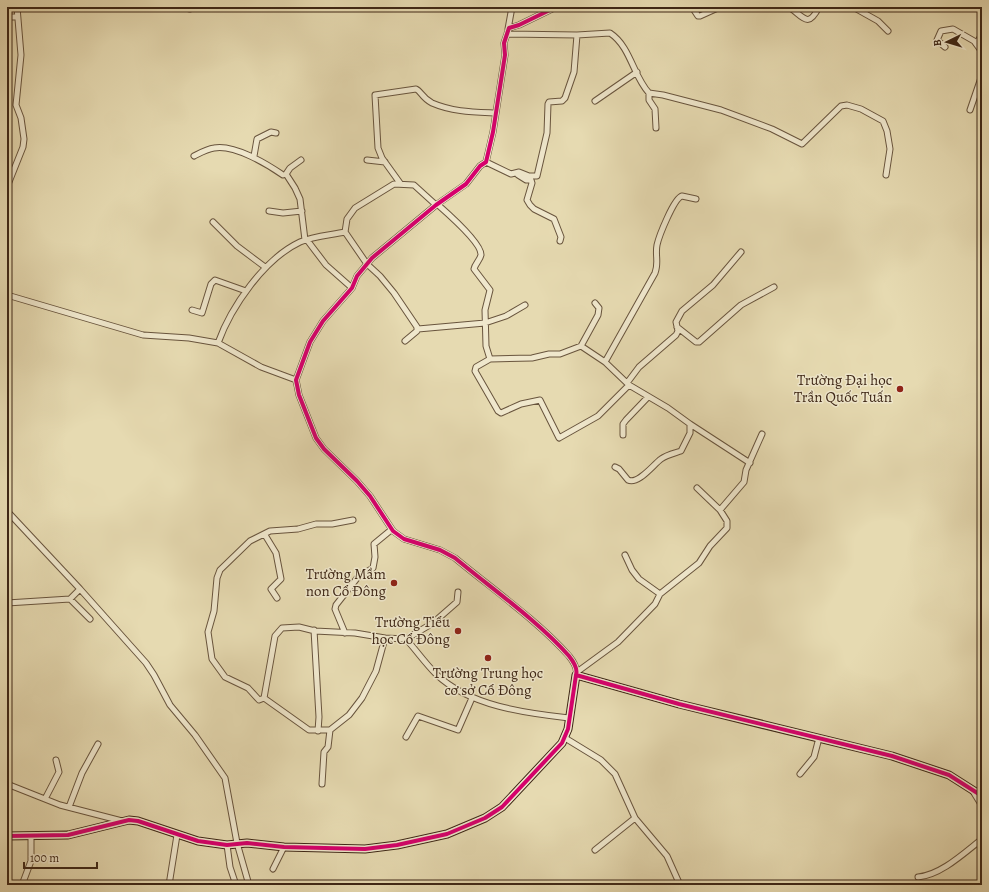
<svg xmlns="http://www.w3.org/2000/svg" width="989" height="892" viewBox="0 0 989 892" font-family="Alegreya,serif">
<rect width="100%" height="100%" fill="#e6dab1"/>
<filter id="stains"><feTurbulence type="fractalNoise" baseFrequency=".005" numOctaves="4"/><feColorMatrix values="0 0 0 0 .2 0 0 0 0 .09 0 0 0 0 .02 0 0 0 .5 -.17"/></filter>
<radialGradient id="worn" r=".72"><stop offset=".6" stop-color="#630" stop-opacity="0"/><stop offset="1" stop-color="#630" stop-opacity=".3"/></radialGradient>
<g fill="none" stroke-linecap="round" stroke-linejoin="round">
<g stroke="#68543d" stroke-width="7">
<path id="street" d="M 182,7 L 190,9 L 190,7
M 556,7 L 519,25 L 509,28 L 504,43 L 505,55 L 493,132 L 486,162 L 480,166 L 466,184 L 436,205 L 372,258 L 357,276 L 352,288 L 323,321 L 310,342 L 296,380 L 299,395 L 316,438 L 324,449 L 357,481 L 370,496 L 393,531 L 404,539 L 440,550 L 455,558 C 491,588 538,621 569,656 C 573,661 578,669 576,675
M 692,7 L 698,16 L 700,16 L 720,7
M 789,7 C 804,17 808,29 819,7
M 853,7 L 878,21 L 888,31
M 7,17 L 17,17
M 508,29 L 512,7
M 507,34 L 577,35 L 610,33 C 631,47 633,76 649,93 L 663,95 L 721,110 L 772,129 L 802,144 L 841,106 L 847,105 L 861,109 L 883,121 L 887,131 L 890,149 L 886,175
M 977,43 L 982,34
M 945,47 L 937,40 L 941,31 L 953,29 L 974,41 L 982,52
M 649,93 L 649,100 L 655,109 L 656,128
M 595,101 L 637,72
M 970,110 L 982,75
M 194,156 C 200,153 207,149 214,148 C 234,144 267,164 283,175 L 286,174 L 295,188 L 300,199 L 305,240
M 254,156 L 257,139 L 271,132 L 276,133
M 367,160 L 385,162
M 486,162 L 511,174 L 519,172 L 529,176 L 537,176 L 547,133 L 548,104 L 549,102 L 562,101 L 565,98 L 574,72 L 577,35
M 286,174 L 290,168 L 301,160
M 518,175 L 526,180 L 531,180 L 532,183 L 527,200 L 530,205 L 534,209 L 554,219 L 561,237 L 560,241
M 400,183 L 382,158 L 378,148 L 375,95 L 416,89 C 421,91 422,98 432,103 C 453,112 473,112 496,113
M 7,187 L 23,147 L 24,139 L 21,118 L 16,105 L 21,55 L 17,7
M 437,204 C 446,212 482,243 481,255 C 480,260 475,264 474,269 L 490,290 L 485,310 L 486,346 L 490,359 L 532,358 L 549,354 L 560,354 L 581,346 L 598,315 L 599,308 L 595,303
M 269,211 L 283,213 L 302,211
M 213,222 L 237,246 L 265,267
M 307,240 L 326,265 L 352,288
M 7,295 L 143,335 L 189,338 L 218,343 L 261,367 L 296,380
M 192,310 L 202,313 L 211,284 L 215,280 L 246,291
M 677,327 L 696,342 L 699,342 L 741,305 L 774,287
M 418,329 L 485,323 L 506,316 L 525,305
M 405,341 L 417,331 L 417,327 L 394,293 L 380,276 L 367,264 L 345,232 L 347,219 L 355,208 L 394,184 L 414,185 L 436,205
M 218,343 C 231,307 264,259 300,242 C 313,236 331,235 345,232
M 581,346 L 605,362 L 629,385 L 668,408 L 690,424 L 750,463
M 490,359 L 476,367 L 475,371 L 498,411 L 501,413 L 521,404 L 540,400 L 559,438 L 598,416 L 629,385
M 605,362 L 655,273 C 659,263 655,255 657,245 C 659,236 674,198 682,196 L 696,199
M 627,383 L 639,367 L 676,335 L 678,331 L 676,322 L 682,311 L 713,285 L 741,252
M 623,435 L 623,424 L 626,420 L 648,397
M 615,467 L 619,469 L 628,480 C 638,485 653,465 661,459 C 666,455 675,453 681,451 L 690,433 L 690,424
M 720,510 L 744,482 L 746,470 L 762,434
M 7,511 L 80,589 L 146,663 L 154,675 L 170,705 L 195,735 L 225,778 L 237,843 L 249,885
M 353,520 L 332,524 L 316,524 L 298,529 L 270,531 L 250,541 L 220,570 L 217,578 L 214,611 L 208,632 L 212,659 L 225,677 L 248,688 L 259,700 L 264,698 L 309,730 L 330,730 L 349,715 L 362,698 L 376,671 L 385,638 L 406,639 L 433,623 L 457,602 L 458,592
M 265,535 L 276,553 L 281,579 L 271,589 L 277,598
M 625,555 L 632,570 L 639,579 L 660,594
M 70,599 L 90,619
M 7,603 L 70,599 L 80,589
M 314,630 L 319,717 L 318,731
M 345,633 L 335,609 L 336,605 L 358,577 L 373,568 L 375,557 L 374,544 L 391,530
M 406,639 C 416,650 425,663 436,674 C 469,706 525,713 569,718
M 577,672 L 618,642 L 655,604 L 660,594 L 699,563 L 710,546 L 727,528 L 727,521 L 720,510 L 697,488
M 264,698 L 275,636 L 282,628 L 299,627 L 315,631 L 355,633 L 385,638
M 406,737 L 418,716 L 458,730 L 472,698
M 565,738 L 601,760 L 615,774 L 635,818 L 667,856 L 680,885
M 800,774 L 814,757 L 819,738
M 7,784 L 60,805 L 122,821
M 322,784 L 324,752 L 328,747 L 330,730
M 982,789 L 974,793 L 982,806
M 45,799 L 59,772 L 56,760
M 69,807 L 82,773 L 98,744
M 227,845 L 230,867 L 236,885
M 595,850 L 635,818
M 273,869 L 284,847
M 918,877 C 941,875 964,853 982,839
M 22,885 L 31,861 L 31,836
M 169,885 L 177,835"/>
</g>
<g stroke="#3e2716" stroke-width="9">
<path id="secondary" d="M 7,836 L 68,835 L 129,820 L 138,821 L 198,841 L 227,845 L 247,843 L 284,847 L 365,849 L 397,845 L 447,834 L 485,818 L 502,807 L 562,743 L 568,729 L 576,675 L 679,704 L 892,756 L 949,775 L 982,796"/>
</g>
<use href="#street" stroke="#efe7cc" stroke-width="5"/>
<use href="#secondary" stroke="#efe7cc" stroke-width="7"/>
<g stroke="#efe7cc" stroke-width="6">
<path id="cycleway" d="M 556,7 L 519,25 L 509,28 L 504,43 L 505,55 L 493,132 L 486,162 L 480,166 L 466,184 L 436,205 L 372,258 L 357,276 L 352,288 L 323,321 L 310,342 L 296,380 L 299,395 L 316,438 L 324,449 L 357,481 L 370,496 L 393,531 L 404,539 L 440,550 L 455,558 C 491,588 538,621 569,656 C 573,661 578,669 576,675
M 7,836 L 68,835 L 129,820 L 138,821 L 198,841 L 227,845 L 247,843 L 284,847 L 365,849 L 397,845 L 447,834 L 485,818 L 502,807 L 562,743 L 568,729 L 576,675 L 679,704 L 892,756 L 949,775 L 982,796"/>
</g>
<use href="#cycleway" stroke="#d6006c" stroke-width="4"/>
</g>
<g fill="#8f2418" stroke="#efe7cc" stroke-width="1.5">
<circle cx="900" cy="389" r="4"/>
<circle cx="394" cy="583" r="4"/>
<circle cx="458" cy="631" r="4"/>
<circle cx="488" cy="658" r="4"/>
</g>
<g text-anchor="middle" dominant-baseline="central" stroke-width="3" stroke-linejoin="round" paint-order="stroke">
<g font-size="15" fill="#3e2716" stroke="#efe7cc" text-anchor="end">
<text x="892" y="380">Trường Đại học<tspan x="892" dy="17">Trần Quốc Tuấn</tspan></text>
<text x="386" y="574">Trường Mầm<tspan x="386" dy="17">non Cổ Đông</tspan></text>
<text x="450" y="622">Trường Tiểu<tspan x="450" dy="17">học Cổ Đông</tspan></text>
<text x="488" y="673" text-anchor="middle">Trường Trung học<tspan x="488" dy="17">cơ sở Cổ Đông</tspan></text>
</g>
</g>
<rect width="989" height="892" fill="none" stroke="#e6dab1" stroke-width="24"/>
<rect x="8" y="8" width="973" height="876" fill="none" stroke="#3e2716" stroke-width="2"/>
<rect x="12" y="12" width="965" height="868" fill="none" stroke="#3e2716"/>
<g transform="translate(947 42) rotate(265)" stroke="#efe7cc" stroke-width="3" paint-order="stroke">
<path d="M0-3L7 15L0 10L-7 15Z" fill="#3e2716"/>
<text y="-6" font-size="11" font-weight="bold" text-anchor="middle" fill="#3e2716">B</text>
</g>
<path d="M24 862v6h73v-6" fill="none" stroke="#3e2716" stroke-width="2"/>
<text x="30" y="862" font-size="12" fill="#3e2716" stroke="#efe7cc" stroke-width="3" paint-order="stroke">100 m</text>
<rect width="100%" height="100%" filter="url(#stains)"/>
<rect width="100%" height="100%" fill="url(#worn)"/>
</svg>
